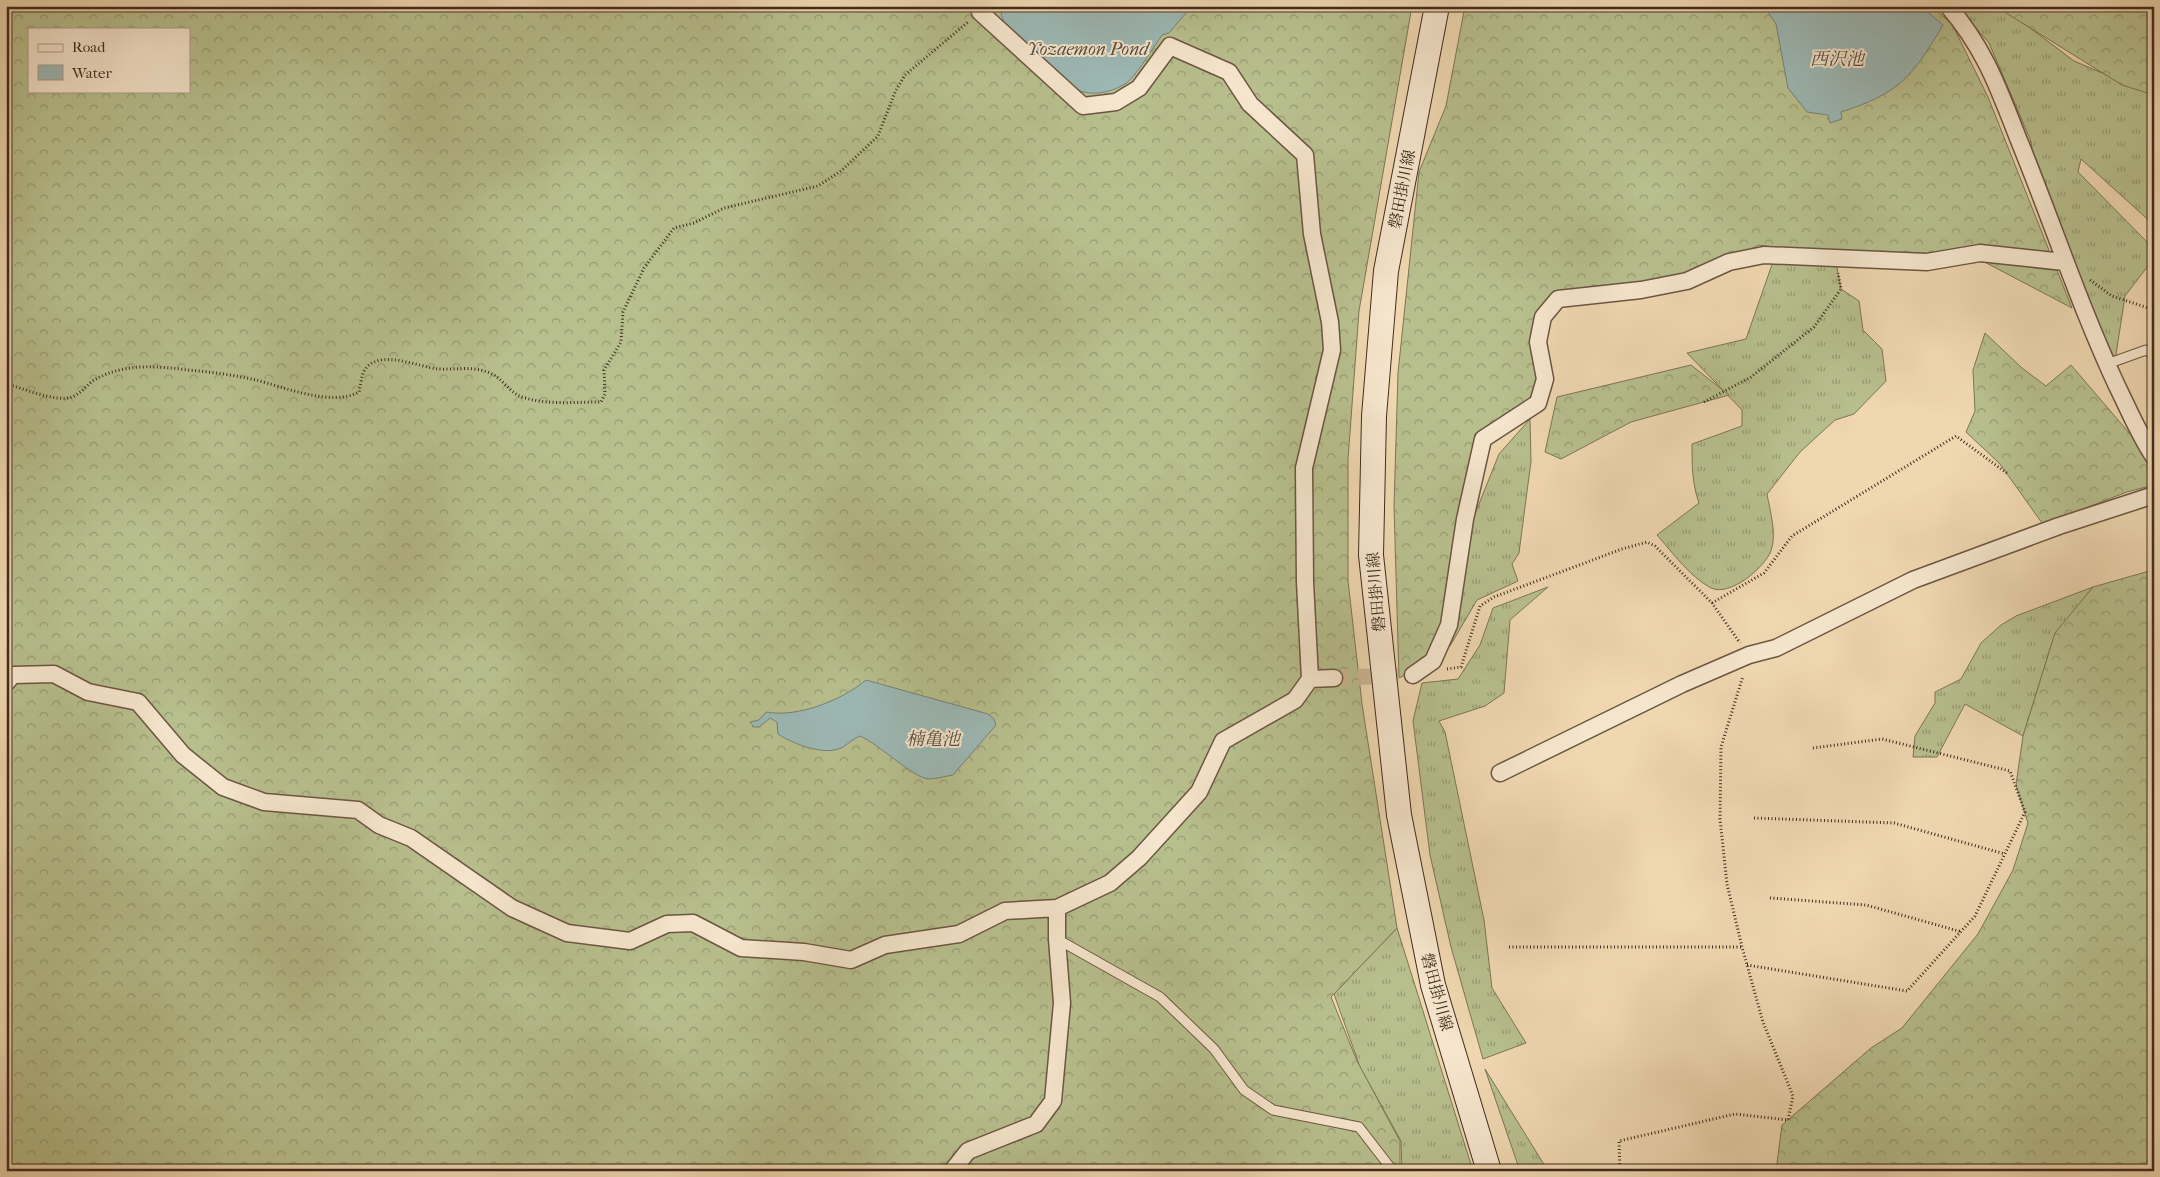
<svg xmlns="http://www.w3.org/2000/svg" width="2160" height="1177" viewBox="0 0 2160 1177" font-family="'IM FELL French Canon','Noto Serif JP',serif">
<defs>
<pattern id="grass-tufts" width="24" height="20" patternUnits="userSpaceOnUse" patternTransform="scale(1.25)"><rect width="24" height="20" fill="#b7bf8d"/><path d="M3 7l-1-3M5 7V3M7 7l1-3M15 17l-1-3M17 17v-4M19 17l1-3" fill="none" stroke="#969b73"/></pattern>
<pattern id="forest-crowns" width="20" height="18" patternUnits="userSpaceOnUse" patternTransform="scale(1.25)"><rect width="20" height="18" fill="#b7bf8d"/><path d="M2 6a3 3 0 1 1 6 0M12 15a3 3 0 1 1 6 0" fill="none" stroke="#969b73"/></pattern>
</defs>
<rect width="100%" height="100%" fill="#efd7b0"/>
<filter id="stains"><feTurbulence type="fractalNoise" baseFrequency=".004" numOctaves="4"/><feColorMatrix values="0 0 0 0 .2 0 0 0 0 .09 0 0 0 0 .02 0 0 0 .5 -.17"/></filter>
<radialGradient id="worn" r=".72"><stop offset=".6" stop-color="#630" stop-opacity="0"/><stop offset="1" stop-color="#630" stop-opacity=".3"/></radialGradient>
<path fill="url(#grass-tufts)" stroke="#7c7556" d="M 1957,6 L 2001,6 L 2074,61 L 2154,95 L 2154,225 L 2081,159 L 2078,172 L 2154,249 L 2154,258 L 2125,296 L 2115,361 L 2046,210 L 2030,139 L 1989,43 Z
M 1775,256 L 1835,257 L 1841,289 L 1859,301 L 1863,330 L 1882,349 L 1886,381 L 1854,414 L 1835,420 L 1800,452 L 1767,494 C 1770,511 1777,534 1771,551 C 1764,568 1730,597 1711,588 C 1689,576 1673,553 1657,535 L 1699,503 C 1692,484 1692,464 1692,444 L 1742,426 L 1742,410 L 1687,353 L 1746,339 Z
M 1530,419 L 1531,461 L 1519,553 L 1512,564 L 1518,581 L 1477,600 L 1450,646 L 1469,529 L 1499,454 Z
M 1548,587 L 1510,620 L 1504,693 L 1485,706 L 1439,721 L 1445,732 L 1484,920 L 1492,988 L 1526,1043 L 1483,1059 L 1451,947 L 1430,855 L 1413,721 L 1422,683 L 1458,679 L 1480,645 L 1493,608 Z
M 2093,587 L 2053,640 L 2023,736 L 1965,704 L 1937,757 L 1913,757 L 1915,736 L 1935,703 L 1935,692 L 1961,679 L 1981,643 L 2001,625 L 2016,616 Z
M 1397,928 L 1473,1171 L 1402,1171 L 1401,1141 L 1360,1067 L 1334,994 Z
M 1485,1069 L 1548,1171 L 1520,1171 Z"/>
<path fill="url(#forest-crowns)" stroke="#7c7556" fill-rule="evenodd" d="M 6,6 L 1412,6 L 1359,311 L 1348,459 L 1348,581 L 1362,704 L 1397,928 L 1331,997 L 1357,1061 L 1400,1141 L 1400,1171 L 6,1171 ZM 29,29 L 189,29 L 189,91 L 29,91 Z
M 1465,6 L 1931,6 L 1952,24 L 1988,97 L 2072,308 L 1977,258 L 1835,257 L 1759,245 L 1687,281 L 1558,299 L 1540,331 L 1538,403 L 1483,439 L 1433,661 L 1399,678 L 1394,506 L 1398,373 L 1419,172 L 1446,106 Z
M 1995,6 L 2154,6 L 2154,95 L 2122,85 Z
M 1985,333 L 2022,368 L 2046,386 L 2071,365 L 2154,462 L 2154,485 L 2127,492 L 2070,514 L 2047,530 L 2000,464 L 1966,432 L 1975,411 L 1973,370 Z
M 1691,365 L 1729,395 L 1631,422 L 1561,459 L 1545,452 L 1557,397 Z
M 2153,570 L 2154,1171 L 1776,1171 L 1782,1125 L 1871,1048 L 1902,1028 L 1978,934 L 2013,870 L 2028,823 L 2016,785 L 2023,736 L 2055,633 L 2093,587 Z"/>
<path fill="#9cb8b4" stroke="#788078" d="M 1005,6 L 1066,6 L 1071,9 L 1076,6 L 1192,6 L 1169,33 L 1162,35 C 1155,45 1134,79 1125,84 C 1087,106 1061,85 1034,59 C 1016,42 1010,38 1001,14 Z
M 1764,6 L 1927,6 L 1925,10 L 1943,25 C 1912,77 1900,93 1841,112 L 1842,119 L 1830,123 L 1828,115 L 1807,112 L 1788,88 L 1776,24 Z
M 866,680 L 988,714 L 994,719 L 996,725 L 953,775 C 945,776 937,779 929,779 C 913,778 879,744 860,736 C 853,739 849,743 843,747 C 826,757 793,744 778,734 L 777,722 L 770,718 L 759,727 L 754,727 L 750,722 L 759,720 L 766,712 C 798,718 842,700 866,680 Z"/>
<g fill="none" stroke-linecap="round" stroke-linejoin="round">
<path stroke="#ccb593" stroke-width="16" stroke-dasharray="16 8" stroke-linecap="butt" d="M 1334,678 L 1413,675"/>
<g stroke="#6c5642" stroke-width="11">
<path id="service" d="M 2107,364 L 2146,350 L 2154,355
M 1057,939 L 1160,997 L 1214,1049 L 1244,1090 L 1273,1110 L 1359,1127 L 1393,1171"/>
</g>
<g stroke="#6c5642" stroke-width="19">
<path id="minor" d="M 978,6 L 980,12 L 1083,106 L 1116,102 L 1139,88 L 1170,46 L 1229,72 L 1250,104 L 1305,155 L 1312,234 L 1330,322 L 1332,350 L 1304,468 L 1305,582 L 1310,679
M 1948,6 C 1986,50 1999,90 2020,143 C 2053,224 2080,307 2117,386 C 2129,410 2139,435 2154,457
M 1413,675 L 1433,661 L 1449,625 L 1465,519 L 1483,439 L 1538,403 L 1545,379 L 1538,342 L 1543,317 L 1558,299 L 1641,290 L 1687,281 L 1729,262 L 1764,255 L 1927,262 L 1980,253 L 2064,262
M 6,683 L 13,675 L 54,674 L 88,692 L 138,702 L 183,755 L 223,787 L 264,802 L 358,810 L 379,825 L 411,838 L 512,908 L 567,933 L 630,941 L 667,924 L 693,923 L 741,948 L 804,952 L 851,960 L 885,945 L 959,934 L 1005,911 L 1057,908
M 1500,773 L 1682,684 L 1749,655 L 1776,648 L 1913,580 L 2059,526 L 2154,495
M 952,1171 L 968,1151 L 1036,1124 L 1053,1101 L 1062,1003 L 1057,939 L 1057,908 L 1110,883 L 1139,858 L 1199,792 L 1223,741 L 1295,700 L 1310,679 L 1334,678"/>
</g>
<g stroke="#412b1e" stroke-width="26">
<path id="secondary" d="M 1437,6 L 1386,271 L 1374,416 L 1371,555 L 1399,815 L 1433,985 L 1489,1171"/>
</g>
<path stroke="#412b1e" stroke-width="3" stroke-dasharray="1 2.5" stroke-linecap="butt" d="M 2090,280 L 2112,296 L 2154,310
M 6,384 C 23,388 56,403 72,397 C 81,394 88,383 96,379 C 125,363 157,366 188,370 C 211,372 234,375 256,380 C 284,387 331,407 359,392 C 361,384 361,373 367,367 C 383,350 419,367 438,369 C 457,370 476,365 494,375 C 505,382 512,395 525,398 C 549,405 576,402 601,402 L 605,394 L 604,370 L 621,342 L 623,312 L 644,268 L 674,228 L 694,223 L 724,208 L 818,186 L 841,171 L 878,136 L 895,92 L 905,75 L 968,22
M 1704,402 L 1751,377 L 1814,327 L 1841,289 L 1838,273
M 1712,603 L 1764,573 L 1792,536 L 1956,436 L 2008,474
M 1447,669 L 1461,667 L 1480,606 L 1494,597 L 1622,549 L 1647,542 L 1655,546 L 1712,603 L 1740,643
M 1754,818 L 1894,823 L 2005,854
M 1770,898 L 1866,905 L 1962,932
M 1509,947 L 1742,947
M 1747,965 L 1907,991 L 1975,916 L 2025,812 L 2010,771 L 1882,739 L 1813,748
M 1620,1171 L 1619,1141 L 1735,1114 L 1788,1120 L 1793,1096 L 1763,1022 L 1742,947 L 1727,884 L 1720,819 L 1721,747 L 1743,676"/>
<use href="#service" stroke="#f5e5cc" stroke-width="9"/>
<use href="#minor" stroke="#f5e5cc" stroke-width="16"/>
<use href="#secondary" stroke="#f5e5cc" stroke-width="24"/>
</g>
<g text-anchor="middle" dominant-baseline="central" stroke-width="4" stroke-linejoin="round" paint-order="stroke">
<g font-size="16" fill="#412b1e" stroke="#f5e5cc">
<text transform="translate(1402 189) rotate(-79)">磐田掛川線</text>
<text transform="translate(1376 592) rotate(-95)">磐田掛川線</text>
<text transform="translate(1437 992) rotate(75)">磐田掛川線</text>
</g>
<g font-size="18" font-style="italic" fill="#584e44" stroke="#f5e5cc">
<text x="1088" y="49">Yozaemon Pond</text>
<text x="1837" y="59">西沢池</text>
<text x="933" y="739">楠亀池</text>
</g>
</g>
<rect width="2160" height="1177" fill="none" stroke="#efd7b0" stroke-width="25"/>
<rect x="8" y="8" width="2145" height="1162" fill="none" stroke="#412b1e" stroke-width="2.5"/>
<rect x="12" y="12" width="2135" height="1152" fill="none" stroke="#412b1e"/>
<rect x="28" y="28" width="162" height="65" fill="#f5e5cc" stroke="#ad9b86"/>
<rect x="38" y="44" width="25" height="8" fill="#f5e5cc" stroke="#ad9b86"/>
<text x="72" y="52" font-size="15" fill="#412b1e">Road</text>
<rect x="38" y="65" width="25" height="15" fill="#9cb8b4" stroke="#ad9b86"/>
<text x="72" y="78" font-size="15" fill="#412b1e">Water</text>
<rect width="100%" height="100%" filter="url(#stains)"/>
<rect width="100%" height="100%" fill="url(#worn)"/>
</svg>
